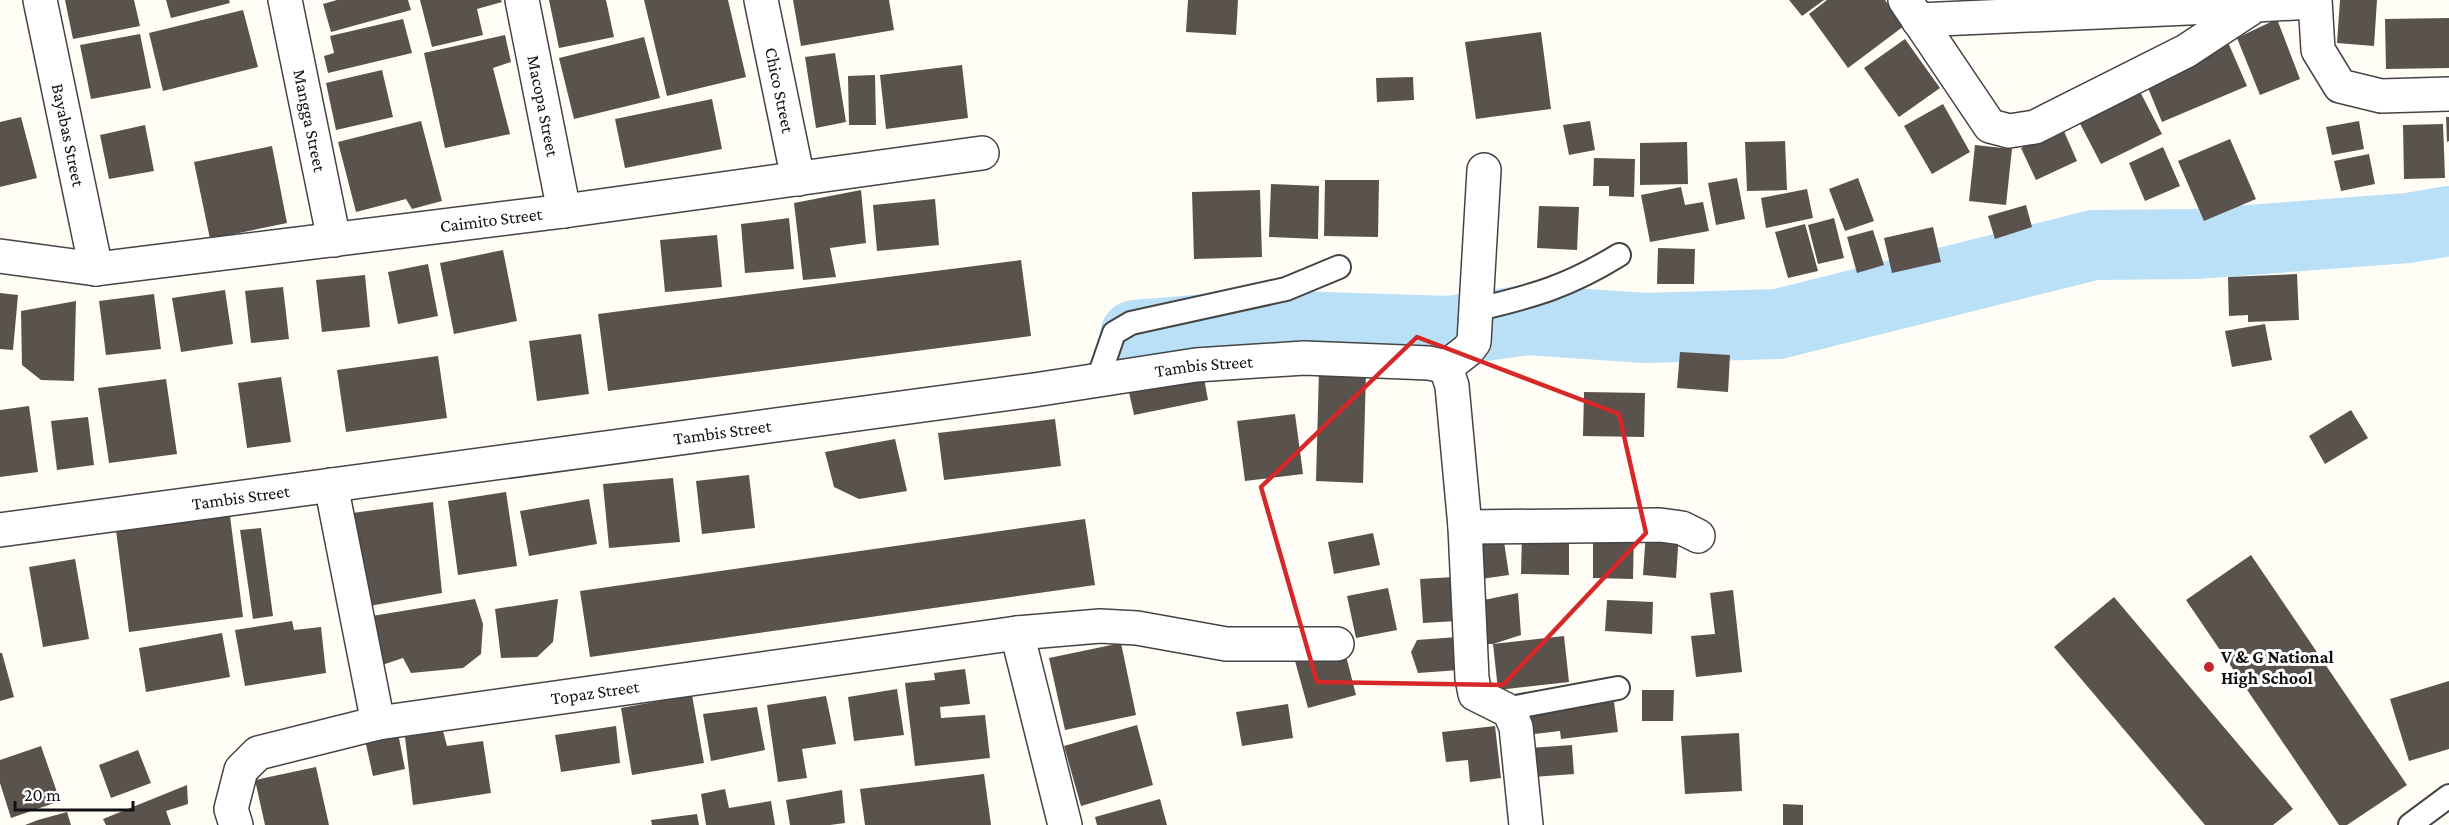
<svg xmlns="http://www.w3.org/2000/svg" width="2449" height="825" viewBox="0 0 2449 825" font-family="'Crimson Pro',serif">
<rect width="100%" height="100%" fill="#fffdf5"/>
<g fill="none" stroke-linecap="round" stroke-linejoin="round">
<path stroke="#b9e0f7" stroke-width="70" d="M 1135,335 L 1259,325 L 1449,331 L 1528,320 L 1645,328 L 1778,324 L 2094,245 L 2196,244 L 2408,228 L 2449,221"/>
</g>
<path fill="#5a524d" d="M 65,0 L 134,0 L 140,26 L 73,39 Z
M 166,0 L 229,0 L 230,3 L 171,18 Z
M 337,0 L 408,0 L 411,10 L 331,32 L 323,4 Z
M 420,0 L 501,0 L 502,2 L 477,9 L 483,35 L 432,47 Z
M 549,0 L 606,0 L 614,37 L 559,48 Z
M 644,0 L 728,0 L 746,77 L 667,96 Z
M 793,0 L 889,0 L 894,30 L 801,46 Z
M 1188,0 L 1238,0 L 1236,35 L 1186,32 Z
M 1789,0 L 1824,0 L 1802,16 Z
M 1827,0 L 1885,0 L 1904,26 L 1848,68 L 1809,14 Z
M 2340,0 L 2377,0 L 2374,46 L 2337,43 Z
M 243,10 L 258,67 L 163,91 L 149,33 Z
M 2449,18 L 2449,68 L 2386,69 L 2385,19 Z
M 403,19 L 412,53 L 328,73 L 324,56 L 334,53 L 330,36 Z
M 2277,19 L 2300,79 L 2260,95 L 2237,38 Z
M 1541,32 L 1551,109 L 1476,119 L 1465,42 Z
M 140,34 L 151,88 L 91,99 L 80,45 Z
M 505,35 L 511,62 L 493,68 L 510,134 L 445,148 L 424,53 Z
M 644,37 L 660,98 L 574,119 L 559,58 Z
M 1905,39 L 1940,88 L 1899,117 L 1864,68 Z
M 2227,40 L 2247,86 L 2162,122 L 2144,78 Z
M 835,53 L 846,122 L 816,128 L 805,57 Z
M 962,65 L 968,118 L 886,129 L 880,75 Z
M 382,70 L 393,117 L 336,130 L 326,83 Z
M 875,75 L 876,125 L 849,125 L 848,76 Z
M 1413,77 L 1414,100 L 1377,102 L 1376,78 Z
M 2136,84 L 2162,134 L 2101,164 L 2075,114 Z
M 712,99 L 722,149 L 625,168 L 615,119 Z
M 1943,104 L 1970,152 L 1932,174 L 1904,126 Z
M 21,117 L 37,178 L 0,187 L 0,122 Z
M 2446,117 L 2449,117 L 2449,141 L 2447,142 Z
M 421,121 L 442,201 L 412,209 L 406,199 L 356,212 L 338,142 Z
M 1590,121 L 1595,150 L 1569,155 L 1563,125 Z
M 2359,121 L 2364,149 L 2332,155 L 2326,127 Z
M 2443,124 L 2445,178 L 2404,179 L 2403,125 Z
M 145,125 L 154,171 L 109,179 L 100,135 Z
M 2063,129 L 2077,161 L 2036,180 L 2021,148 Z
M 2230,139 L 2256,199 L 2204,221 L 2178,161 Z
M 1785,141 L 1787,190 L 1747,191 L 1745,142 Z
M 1687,142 L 1688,184 L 1640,185 L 1640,143 Z
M 1975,145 L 2012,149 L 2006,205 L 1969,201 Z
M 272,146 L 287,223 L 210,239 L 194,162 Z
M 2163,147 L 2180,186 L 2145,201 L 2129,163 Z
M 2369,154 L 2375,184 L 2341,191 L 2334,161 Z
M 1594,158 L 1635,159 L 1634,197 L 1609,196 L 1609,186 L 1593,186 Z
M 1737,178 L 1745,219 L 1716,225 L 1708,183 Z
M 1858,178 L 1874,221 L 1845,231 L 1829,189 Z
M 1325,180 L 1379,180 L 1378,237 L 1324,236 Z
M 1271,184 L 1319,186 L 1318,239 L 1269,237 Z
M 1681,187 L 1685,205 L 1703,202 L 1709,231 L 1650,242 L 1641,195 Z
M 1807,189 L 1813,218 L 1766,228 L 1761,198 Z
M 861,190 L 866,243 L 830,248 L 836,277 L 803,280 L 794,203 Z
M 1260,190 L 1262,257 L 1194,259 L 1192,192 Z
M 935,199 L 939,245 L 877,251 L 873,205 Z
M 2026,205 L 2032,227 L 1995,239 L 1988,216 Z
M 1539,206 L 1579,207 L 1577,250 L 1537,248 Z
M 789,218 L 794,269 L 745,273 L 741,224 Z
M 1834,218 L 1844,258 L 1818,264 L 1808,225 Z
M 1805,224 L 1818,271 L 1788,278 L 1775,232 Z
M 1933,227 L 1941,262 L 1892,273 L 1884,238 Z
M 1873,230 L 1884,265 L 1857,273 L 1847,237 Z
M 717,235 L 722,287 L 665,292 L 660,240 Z
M 1658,248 L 1695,249 L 1694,284 L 1657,284 Z
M 503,250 L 517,321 L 454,334 L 440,263 Z
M 1021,260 L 1031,336 L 608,391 L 598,314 Z
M 428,264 L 438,316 L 398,324 L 388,272 Z
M 2297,274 L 2299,320 L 2248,322 L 2248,315 L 2229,316 L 2228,277 Z
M 365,275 L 370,327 L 322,332 L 316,280 Z
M 283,287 L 289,339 L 251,343 L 245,291 Z
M 225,290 L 233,344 L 181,352 L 172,298 Z
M 0,293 L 18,295 L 13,350 L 0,349 Z
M 154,294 L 161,349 L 106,355 L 99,301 Z
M 76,301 L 74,381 L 41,380 L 22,365 L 21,311 Z
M 2265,324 L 2272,360 L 2232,367 L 2225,331 Z
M 581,334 L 589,394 L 537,401 L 529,341 Z
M 1680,352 L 1730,355 L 1728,392 L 1677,388 Z
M 438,356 L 447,418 L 346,432 L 337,370 Z
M 1202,367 L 1208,400 L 1134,415 L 1127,383 Z
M 1319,370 L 1366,371 L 1363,483 L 1316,481 Z
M 281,377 L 291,442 L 247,448 L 238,383 Z
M 166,379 L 177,454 L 109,463 L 98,388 Z
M 1584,392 L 1645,393 L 1644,437 L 1583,436 Z
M 29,406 L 38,472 L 0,477 L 0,410 Z
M 2351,410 L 2368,438 L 2325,464 L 2309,436 Z
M 1295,414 L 1303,474 L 1245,481 L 1237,421 Z
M 88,417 L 94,465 L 57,470 L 51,421 Z
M 1055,419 L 1061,466 L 944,480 L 938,433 Z
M 895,439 L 907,491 L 859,499 L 834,487 L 825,452 Z
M 749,475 L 755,528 L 702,534 L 696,481 Z
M 673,478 L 680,542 L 609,548 L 603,484 Z
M 506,492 L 517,566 L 458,575 L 448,501 Z
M 589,499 L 597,544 L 529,556 L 520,511 Z
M 433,502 L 442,593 L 358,608 L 345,514 Z
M 230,516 L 243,617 L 129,632 L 116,530 Z
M 1085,519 L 1095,585 L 590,657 L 580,591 Z
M 1593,527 L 1634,527 L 1633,579 L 1593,578 Z
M 261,528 L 273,616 L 253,619 L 240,530 Z
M 1646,531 L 1679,533 L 1676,578 L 1643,575 Z
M 1373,533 L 1380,565 L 1334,574 L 1328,542 Z
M 1503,535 L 1509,575 L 1481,579 L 1475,539 Z
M 1522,535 L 1569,537 L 1569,575 L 1521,574 Z
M 2251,555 L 2407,785 L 2347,825 L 2339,825 L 2186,600 Z
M 75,559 L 89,639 L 43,647 L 29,567 Z
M 1454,577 L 1457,621 L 1423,623 L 1420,579 Z
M 1388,588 L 1397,630 L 1356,638 L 1347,596 Z
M 1733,590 L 1742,672 L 1696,677 L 1691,636 L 1715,634 L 1710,593 Z
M 1518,593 L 1521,635 L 1493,644 L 1564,636 L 1569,682 L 1498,690 L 1493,644 L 1482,644 L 1474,602 Z
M 2114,597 L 2293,809 L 2273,825 L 2205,825 L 2054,647 Z
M 475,599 L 483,624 L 481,654 L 463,668 L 411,673 L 403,658 L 382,665 L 366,617 Z
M 558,599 L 553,642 L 537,657 L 501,658 L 495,609 Z
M 1607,600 L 1653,602 L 1652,634 L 1605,631 Z
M 292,621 L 294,630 L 321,627 L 326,673 L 245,686 L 235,630 Z
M 222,633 L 230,677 L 146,692 L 139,648 Z
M 1457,637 L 1459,670 L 1418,673 L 1411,652 L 1417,640 Z
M 1121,643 L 1136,715 L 1065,730 L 1049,658 Z
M 1344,648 L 1356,695 L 1308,708 L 1295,661 Z
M 0,653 L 2,653 L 14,697 L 0,701 Z
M 965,669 L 970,704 L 940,707 L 941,718 L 985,715 L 990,758 L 915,766 L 905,683 L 935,680 L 934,673 Z
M 2449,681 L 2449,749 L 2409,761 L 2390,699 Z
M 897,689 L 904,735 L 854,741 L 848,697 Z
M 1642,690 L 1674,690 L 1673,721 L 1642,721 Z
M 692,695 L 704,763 L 632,775 L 621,708 Z
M 826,696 L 836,744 L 802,749 L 807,778 L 778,782 L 767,705 Z
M 1614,702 L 1618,732 L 1561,739 L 1560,731 L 1526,735 L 1523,712 Z
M 1288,704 L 1293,738 L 1242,746 L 1236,712 Z
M 757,707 L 765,750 L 711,761 L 703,714 Z
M 1137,725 L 1153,785 L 1081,806 L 1064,746 Z
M 616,726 L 620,763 L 561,772 L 555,735 Z
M 1495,726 L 1501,778 L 1470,782 L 1468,760 L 1446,762 L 1442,732 Z
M 443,731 L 447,746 L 483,741 L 491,793 L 413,805 L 405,737 Z
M 398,733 L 405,769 L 373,776 L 365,740 Z
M 1739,733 L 1742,791 L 1685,794 L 1681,736 Z
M 1572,745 L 1574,774 L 1533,777 L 1530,748 Z
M 41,746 L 60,801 L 11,818 L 0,783 L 0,760 Z
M 138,750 L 151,783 L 111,798 L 99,765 Z
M 316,767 L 329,825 L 265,825 L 255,780 Z
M 984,774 L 991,825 L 865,825 L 860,789 Z
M 187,785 L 188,804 L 166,811 L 171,825 L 106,825 L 103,819 Z
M 725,789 L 729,808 L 771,801 L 775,825 L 706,825 L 701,794 Z
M 842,790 L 845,823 L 830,825 L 790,825 L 786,800 Z
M 1160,799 L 1167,825 L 1097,825 L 1095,817 Z
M 1783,804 L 1803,805 L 1803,825 L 1783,825 Z
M 67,812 L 71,825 L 25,825 L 38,820 Z
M 697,814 L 699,825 L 652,825 L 651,820 Z"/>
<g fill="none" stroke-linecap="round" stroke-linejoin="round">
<g stroke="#444" stroke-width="26">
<path id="service" d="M 1478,309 C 1534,296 1569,286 1619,255
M 1098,379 L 1114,333 L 1131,323 L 1286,289 L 1339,267
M 1505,709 L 1618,688
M 2410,825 L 2449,796"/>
</g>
<g stroke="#444" stroke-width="36">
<g id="minor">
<path id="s1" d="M 40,0 L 96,269"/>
<path id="s2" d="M 285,0 L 334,240"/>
<path id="s3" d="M 522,0 L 564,211"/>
<path id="s4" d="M 761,0 L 798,179"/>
<path d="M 1905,0 L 1990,126 L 2009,131 L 2035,127 L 2186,51 L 2256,5 L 2314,2"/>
<path d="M 2315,0 L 2318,50 L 2340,86 L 2381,96 L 2449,94"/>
<path d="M 1918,20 L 2255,5"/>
<path id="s5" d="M 0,256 L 96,269 L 564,211 L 982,153"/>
<path d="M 1446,367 L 1452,386 L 1465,527 L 1472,678 L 1475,694 L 1505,709 L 1510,713 L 1516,727 L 1526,825"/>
<path d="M 1446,367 L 1468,350 L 1474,342 L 1484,170"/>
<path d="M 331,485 L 378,723"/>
<path d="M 1465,527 L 1660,525 L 1682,528 L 1698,536"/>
<path id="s6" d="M 0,530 L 1034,390 L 1196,365 L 1304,358 L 1429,363 L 1446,367"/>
<path d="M 1017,633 L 1065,825"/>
<path id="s7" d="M 236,825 L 231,809 L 241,770 L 258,753 L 378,723 L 1017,633 L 1100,626 L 1137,628 L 1226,644 L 1337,644"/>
</g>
</g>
<use href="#service" stroke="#fff" stroke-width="22"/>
<use href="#minor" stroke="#fff" stroke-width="33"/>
</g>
<path fill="none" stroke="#d62828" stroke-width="4.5" stroke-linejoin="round" d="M 1417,337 L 1619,414 L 1646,533 L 1503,685 L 1317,682 L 1261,487 Z"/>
<circle fill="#c4262e" stroke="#fff" stroke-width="2" cx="2209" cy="667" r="6"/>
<g text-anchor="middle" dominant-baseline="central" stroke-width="6" stroke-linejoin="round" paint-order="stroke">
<g font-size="18" fill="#111" stroke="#fff">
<text stroke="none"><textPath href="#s4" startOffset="92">Chico Street</textPath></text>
<text stroke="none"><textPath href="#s3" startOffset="108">Macopa Street</textPath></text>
<text stroke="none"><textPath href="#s2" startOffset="123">Mangga Street</textPath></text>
<text stroke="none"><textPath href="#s1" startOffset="138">Bayabas Street</textPath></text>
<text stroke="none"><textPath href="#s5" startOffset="495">Caimito Street</textPath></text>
<text stroke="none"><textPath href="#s6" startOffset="1215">Tambis Street</textPath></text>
<text stroke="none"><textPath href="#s6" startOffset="729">Tambis Street</textPath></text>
<text stroke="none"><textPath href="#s6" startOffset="243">Tambis Street</textPath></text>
<text stroke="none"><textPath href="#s7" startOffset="424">Topaz Street</textPath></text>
</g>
<g font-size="18" font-weight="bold" fill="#111" stroke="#fff" text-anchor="start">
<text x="2221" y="657">V &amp; G National<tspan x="2221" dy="21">High School</tspan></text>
</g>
</g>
<path d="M15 801v9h118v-9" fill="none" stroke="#111111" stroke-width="3"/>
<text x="24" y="801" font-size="18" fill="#111111" stroke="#ffffff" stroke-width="4.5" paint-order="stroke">20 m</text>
</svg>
